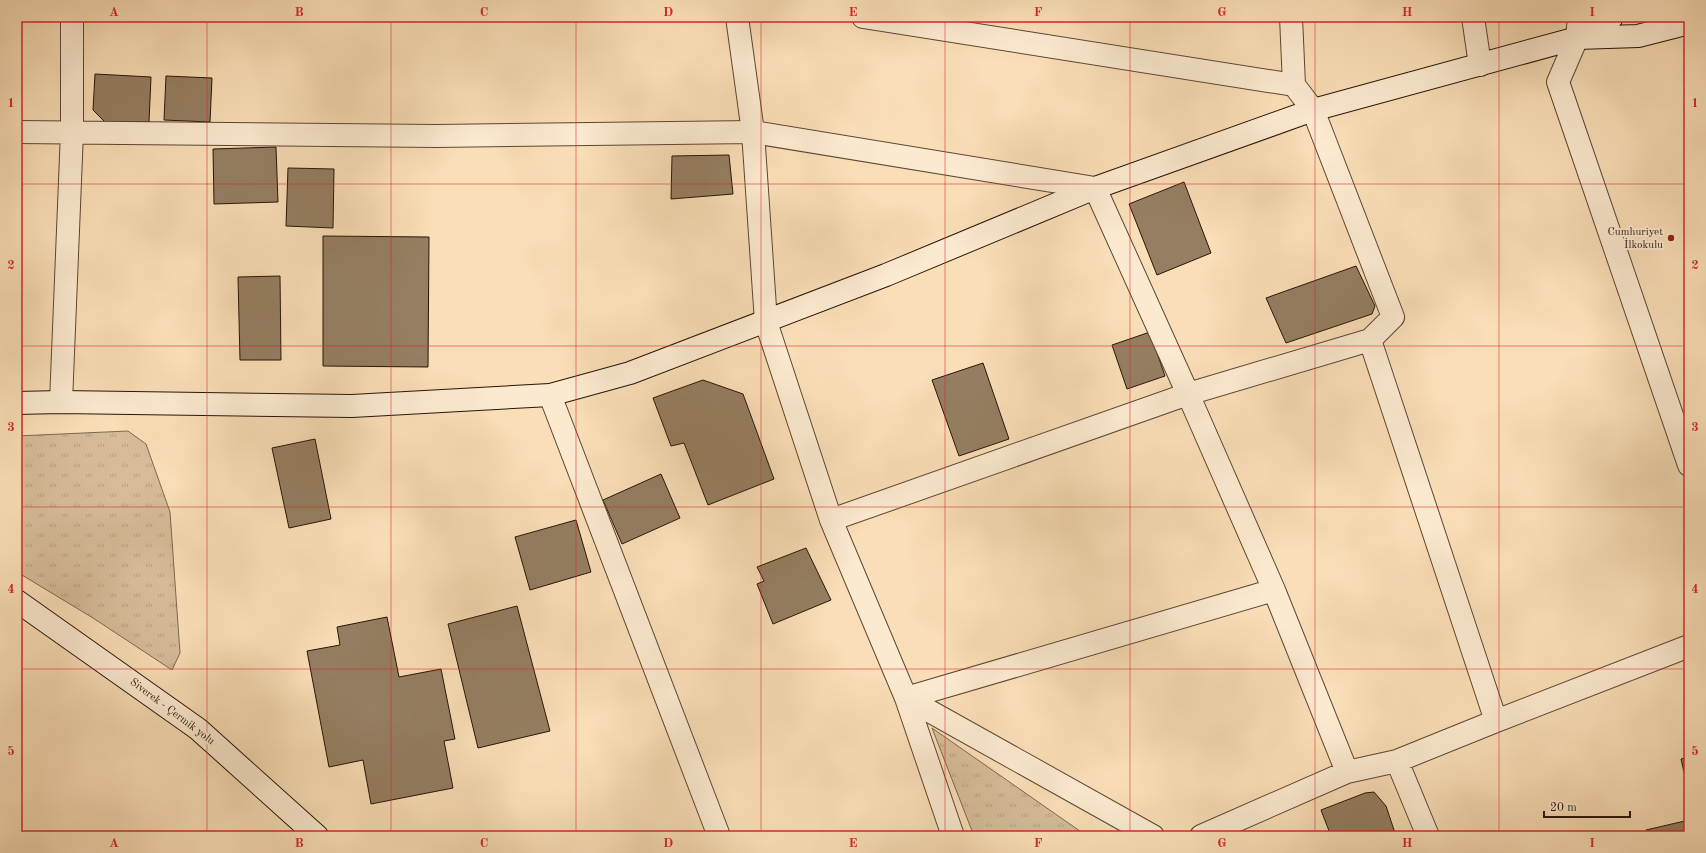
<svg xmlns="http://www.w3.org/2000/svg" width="1706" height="853" viewBox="0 0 1706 853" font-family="'Old Standard TT',serif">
<defs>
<pattern id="park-tufts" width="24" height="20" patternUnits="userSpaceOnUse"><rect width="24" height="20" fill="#d6bc99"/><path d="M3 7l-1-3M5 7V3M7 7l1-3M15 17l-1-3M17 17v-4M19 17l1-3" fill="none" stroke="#b8a182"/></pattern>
</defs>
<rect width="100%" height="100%" fill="#fadeb7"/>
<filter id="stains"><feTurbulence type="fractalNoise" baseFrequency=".005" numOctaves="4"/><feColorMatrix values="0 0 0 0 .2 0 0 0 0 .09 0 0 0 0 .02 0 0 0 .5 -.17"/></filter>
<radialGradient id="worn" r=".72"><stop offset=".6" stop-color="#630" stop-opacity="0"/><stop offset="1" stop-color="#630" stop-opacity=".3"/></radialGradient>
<path fill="url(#park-tufts)" stroke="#7e6850" d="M 128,431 L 146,444 L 170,512 L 180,653 L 172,670 L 93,618 L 17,572 L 17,436 Z
M 932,728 L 1087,836 L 974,836 Z"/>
<path fill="#957e62" stroke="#271506" d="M 95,74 L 151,77 L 149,122 L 105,122 L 93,110 Z
M 166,76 L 212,78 L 210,122 L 164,120 Z
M 276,147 L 278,202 L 214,204 L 213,149 Z
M 729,155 L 733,194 L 671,199 L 672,156 Z
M 288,168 L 334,169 L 333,228 L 286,226 Z
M 1184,182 L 1211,253 L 1157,275 L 1129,204 Z
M 323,236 L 429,237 L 428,367 L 323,366 Z
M 1356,266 L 1375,306 L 1372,314 L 1286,343 L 1266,298 Z
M 280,276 L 281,360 L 240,360 L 238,277 Z
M 1150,332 L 1165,376 L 1127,389 L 1112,345 Z
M 983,363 L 1009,439 L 959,456 L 932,380 Z
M 703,380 L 743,394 L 774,479 L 708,505 L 684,443 L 671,446 L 653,398 Z
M 315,439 L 331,519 L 289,528 L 272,448 Z
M 661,474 L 680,518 L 622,544 L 603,500 Z
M 576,520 L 591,572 L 530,590 L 515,537 Z
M 806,548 L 831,600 L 773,624 L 757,584 L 764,581 L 757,567 Z
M 517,606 L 550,731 L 478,748 L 448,624 Z
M 387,617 L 399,677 L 441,669 L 455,739 L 444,741 L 453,788 L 371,804 L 363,760 L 329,767 L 307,651 L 340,645 L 337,627 Z
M 1689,757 L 1689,794 L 1681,759 Z
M 1374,792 L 1386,806 L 1396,836 L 1331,836 L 1321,810 L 1365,793 Z
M 1689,820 L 1689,836 L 1647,836 L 1646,830 Z"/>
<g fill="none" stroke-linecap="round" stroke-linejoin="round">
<g stroke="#5c4732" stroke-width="24">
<path id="minor" d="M 863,17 L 1294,85
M 1291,17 L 1294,85 L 1313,110 L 1393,317 L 1370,340
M 1473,17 L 1480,65
M 17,132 L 436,136 L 753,132 L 1095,188 L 1188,394 L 1370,340 L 1496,721
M 766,322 L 831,520 L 906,698 L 953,836
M 550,395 L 719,836
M 61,402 L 72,132 L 72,17
M 831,520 L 1188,394 L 1274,590
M 906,698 L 1274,590 L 1347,772
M 906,698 L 1153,836
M 1201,836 L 1347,772 L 1397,761
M 1428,836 L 1397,761 L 1496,721 L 1689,646"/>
</g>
<g stroke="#5c4732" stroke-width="24">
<path id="tertiary" d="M 737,17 L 753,132 L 766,322
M 1579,17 L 1577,38 L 1558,82 L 1689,465"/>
</g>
<g stroke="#271506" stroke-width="24">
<path id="secondary" d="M 1578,37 L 1612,17
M 17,403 L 61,402 L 352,406 L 550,395 L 630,373 L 886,275 L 1095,188 L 1313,110 L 1577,38 L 1638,36 L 1689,23
M 17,601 L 198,729 L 317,836"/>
</g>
<use href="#minor" stroke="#fcead0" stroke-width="22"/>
<use href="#tertiary" stroke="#fcead0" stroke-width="22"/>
<use href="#secondary" stroke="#fcead0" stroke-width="22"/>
</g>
<path fill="none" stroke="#d62828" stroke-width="1" stroke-opacity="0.55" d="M 207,17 L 207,836M 391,17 L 391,836M 576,17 L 576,836M 761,17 L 761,836M 945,17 L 945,836M 1130,17 L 1130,836M 1315,17 L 1315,836M 1499,17 L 1499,836M 17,184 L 1689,184M 17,346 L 1689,346M 17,507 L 1689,507M 17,669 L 1689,669"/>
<circle fill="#8f2418" stroke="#fcead0" stroke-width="1.5" cx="1671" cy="238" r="4"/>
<g text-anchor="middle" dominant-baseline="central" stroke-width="4" stroke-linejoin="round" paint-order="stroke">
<g font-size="11" fill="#271506" stroke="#fcead0" text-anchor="end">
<text x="1663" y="232">Cumhuriyet<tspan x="1663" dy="13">İlkokulu</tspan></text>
</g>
<g font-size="11" fill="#271506" stroke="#fcead0">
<text transform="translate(172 712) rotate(37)">Siverek - Çermik yolu</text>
</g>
</g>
<rect width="1706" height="853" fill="none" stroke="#fadeb7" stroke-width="44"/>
<path d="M1544 811v6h86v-6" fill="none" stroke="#271506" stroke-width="2"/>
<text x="1550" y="811" font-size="12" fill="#271506" stroke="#fcead0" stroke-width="3" paint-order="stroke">20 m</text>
<rect x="22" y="22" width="1662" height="809" fill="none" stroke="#d62828" stroke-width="1.5"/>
<g font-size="13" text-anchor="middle" font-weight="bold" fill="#d62828">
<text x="114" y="16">A</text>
<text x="299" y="16">B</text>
<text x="484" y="16">C</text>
<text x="668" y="16">D</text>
<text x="853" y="16">E</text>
<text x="1038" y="16">F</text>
<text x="1222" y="16">G</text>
<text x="1407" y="16">H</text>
<text x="1592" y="16">I</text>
<text x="11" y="107">1</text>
<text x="1695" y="107">1</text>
<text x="11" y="269">2</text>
<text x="1695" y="269">2</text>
<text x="11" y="431">3</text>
<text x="1695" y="431">3</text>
<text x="11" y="593">4</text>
<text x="1695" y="593">4</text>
<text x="11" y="755">5</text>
<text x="1695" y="755">5</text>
<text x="114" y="847">A</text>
<text x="299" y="847">B</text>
<text x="484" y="847">C</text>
<text x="668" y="847">D</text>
<text x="853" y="847">E</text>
<text x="1038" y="847">F</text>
<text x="1222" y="847">G</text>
<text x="1407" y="847">H</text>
<text x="1592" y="847">I</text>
</g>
<rect width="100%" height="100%" filter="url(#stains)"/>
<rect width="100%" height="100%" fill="url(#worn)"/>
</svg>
